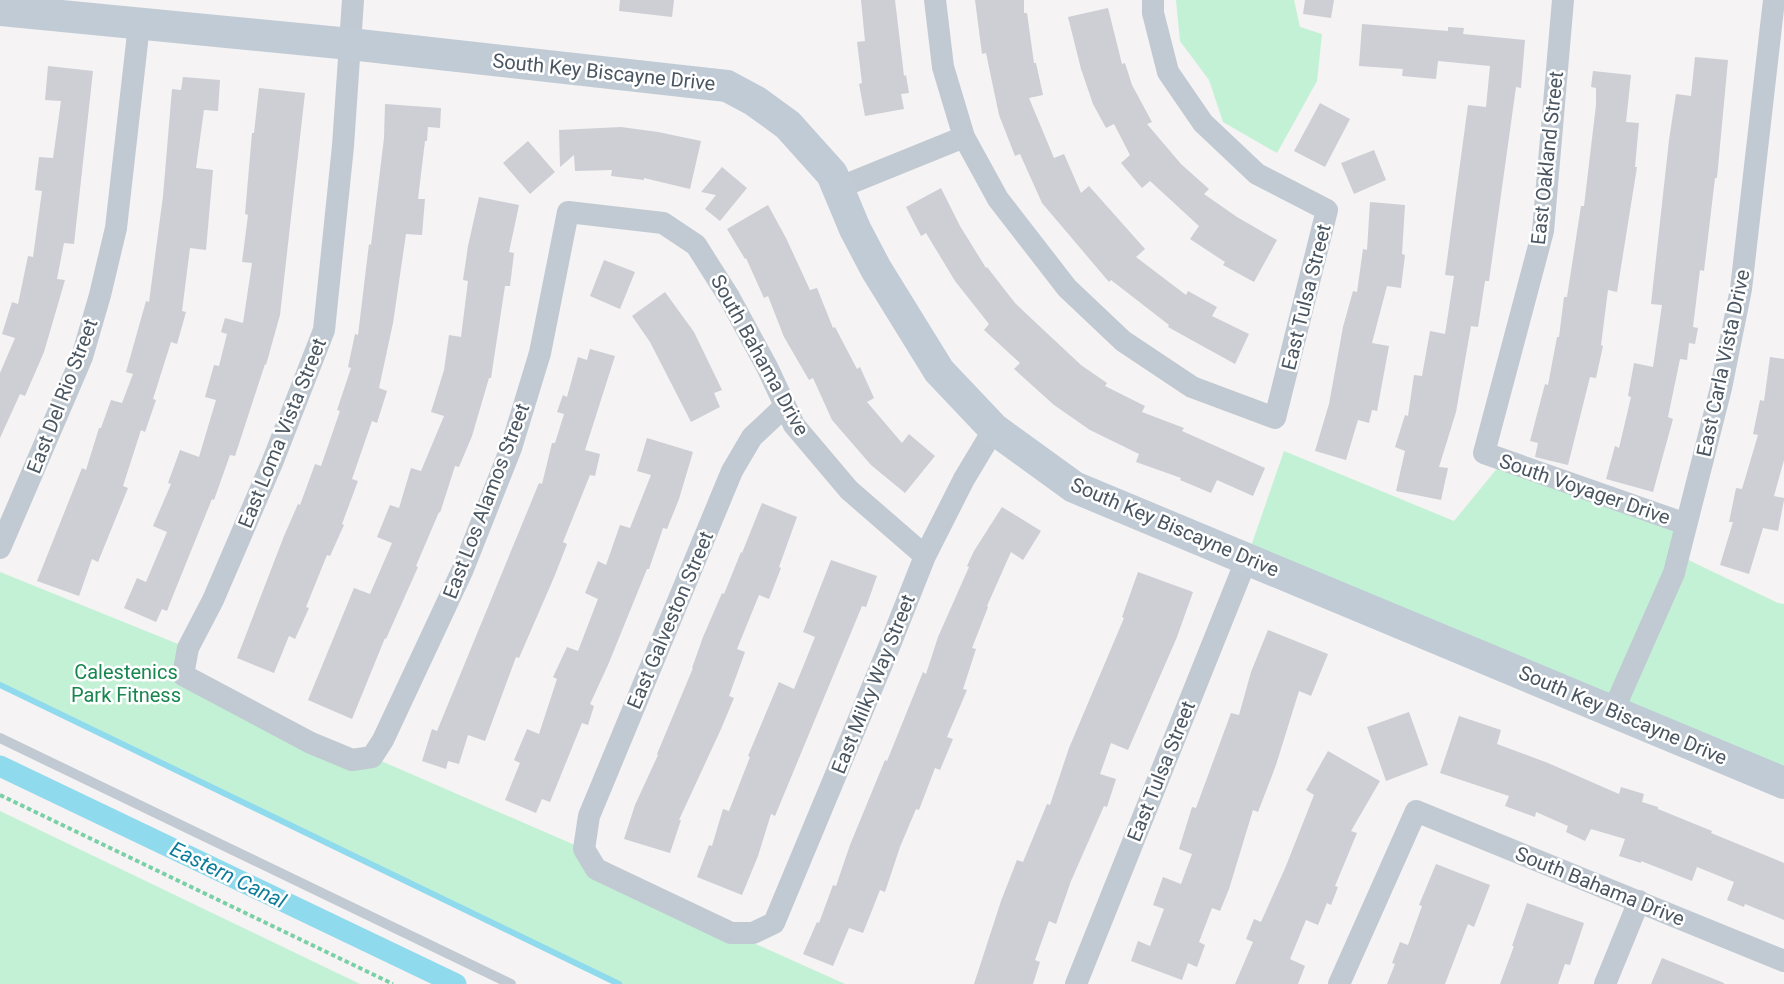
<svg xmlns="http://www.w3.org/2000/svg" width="1784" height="984" viewBox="0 0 1784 984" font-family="Roboto,sans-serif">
<rect width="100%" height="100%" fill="#f5f3f3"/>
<path fill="#c3f1d5" d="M 1176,0 L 1294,0 L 1300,27 L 1322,34 L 1317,81 L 1277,153 L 1223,122 L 1209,80 L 1180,41 Z
M 1284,451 L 1454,521 L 1504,460 L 1686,524 L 1678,555 L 1778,603 L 1784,604 L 1784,783 L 1247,558 Z
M 0,572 L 188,648 L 183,675 L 311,743 L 372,757 L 584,849 L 731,933 L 845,984 L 612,984 L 0,684 Z
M 0,811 L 360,984 L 0,984 Z"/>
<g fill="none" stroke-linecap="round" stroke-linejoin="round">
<path stroke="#90daee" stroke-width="6" d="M 0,685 L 619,984"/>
<path stroke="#90daee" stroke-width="21" d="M 0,766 L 456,984"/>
</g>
<path fill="#cdcfd5" d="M 620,0 L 674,0 L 672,17 L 619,11 Z
M 861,0 L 895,0 L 904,76 L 906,75 L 909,93 L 901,94 L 904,109 L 865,116 L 859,84 L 862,83 L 857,42 L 865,41 Z
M 975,0 L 1024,0 L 1024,13 L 1027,13 L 1034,63 L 1036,63 L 1043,95 L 1029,98 L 1054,158 L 1064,154 L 1081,193 L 1089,186 L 1145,249 L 1136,257 L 1186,295 L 1188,291 L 1217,307 L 1212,316 L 1249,334 L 1235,364 L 1168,327 L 1169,325 L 1111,280 L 1109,282 L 1042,203 L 1020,154 L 1015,156 L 999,115 L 986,53 L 982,54 Z
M 1305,0 L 1334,0 L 1331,18 L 1303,14 Z
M 1108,8 L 1122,64 L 1125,63 L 1132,85 L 1152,122 L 1147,124 L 1181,164 L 1209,189 L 1204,194 L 1237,217 L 1277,240 L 1254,282 L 1223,265 L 1225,262 L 1190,239 L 1199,226 L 1150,181 L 1142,188 L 1121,163 L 1130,155 L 1114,124 L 1106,128 L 1093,104 L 1081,69 L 1068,17 Z
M 1362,24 L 1448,31 L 1448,27 L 1464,28 L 1463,34 L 1525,40 L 1521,88 L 1516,87 L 1489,281 L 1485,281 L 1478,327 L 1471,326 L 1456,412 L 1439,467 L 1448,468 L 1441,500 L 1396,491 L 1405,451 L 1395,447 L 1405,415 L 1408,416 L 1414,375 L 1422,376 L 1430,331 L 1445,334 L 1454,276 L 1445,275 L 1468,105 L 1486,107 L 1490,66 L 1438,61 L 1436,79 L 1402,76 L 1403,69 L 1359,66 Z
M 1695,57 L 1728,60 L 1717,178 L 1715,178 L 1704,271 L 1700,270 L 1693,327 L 1698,328 L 1695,344 L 1689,343 L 1687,360 L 1680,359 L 1668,417 L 1673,419 L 1653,492 L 1606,479 L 1615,446 L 1619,448 L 1631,397 L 1628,396 L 1634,363 L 1653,367 L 1662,305 L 1651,304 L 1669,140 L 1676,94 L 1691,96 Z
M 48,66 L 93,71 L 74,244 L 64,243 L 57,279 L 65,280 L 44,352 L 25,396 L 20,394 L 0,438 L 0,373 L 15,338 L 2,334 L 12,302 L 18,304 L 28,256 L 33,257 L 42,191 L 35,190 L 39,157 L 53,158 L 61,101 L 45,100 Z
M 1593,71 L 1631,75 L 1626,122 L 1639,123 L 1635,167 L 1637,167 L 1617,292 L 1608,290 L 1601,345 L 1603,346 L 1596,378 L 1590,377 L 1568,465 L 1535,457 L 1538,443 L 1530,441 L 1545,384 L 1548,385 L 1557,337 L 1559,337 L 1564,297 L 1567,297 L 1581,206 L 1584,206 L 1596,105 L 1596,88 L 1591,87 Z
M 183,77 L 220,80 L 218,111 L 204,110 L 196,168 L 213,170 L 206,250 L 190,248 L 182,311 L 186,312 L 177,344 L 171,342 L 153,399 L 156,400 L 145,432 L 141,430 L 123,486 L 128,488 L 98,562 L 92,559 L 79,596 L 37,581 L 82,468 L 86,470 L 99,428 L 101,428 L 111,400 L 122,403 L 133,374 L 126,372 L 146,301 L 149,302 L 163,196 L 172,89 L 181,90 Z
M 259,88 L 305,93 L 280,315 L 266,365 L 265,364 L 235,456 L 230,455 L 214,500 L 212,499 L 172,598 L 167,611 L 162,609 L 156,622 L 124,608 L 137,578 L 146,582 L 167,532 L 153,526 L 171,484 L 168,483 L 180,450 L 199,457 L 216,400 L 205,397 L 214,365 L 219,366 L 227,334 L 221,332 L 225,318 L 243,323 L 252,263 L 242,262 L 248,215 L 245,214 L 252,133 L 254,133 Z
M 1320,103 L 1350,119 L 1325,167 L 1294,151 Z
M 385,104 L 441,108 L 440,128 L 428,127 L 427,141 L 425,141 L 418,199 L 425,199 L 422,235 L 406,234 L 393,323 L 379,388 L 387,391 L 377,423 L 372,421 L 352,479 L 358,481 L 342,524 L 344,525 L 330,556 L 327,555 L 306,607 L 309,608 L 295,639 L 289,636 L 274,673 L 237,658 L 284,536 L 298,504 L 300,505 L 315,464 L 321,466 L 340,411 L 337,410 L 351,368 L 348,367 L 355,334 L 358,335 L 369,244 L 371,245 L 384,138 Z
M 621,127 L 658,132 L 701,141 L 690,189 L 644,178 L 644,180 L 611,176 L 612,170 L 575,171 L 574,155 L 560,167 L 559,130 Z
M 528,141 L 555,172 L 530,194 L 503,163 Z
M 1374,150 L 1386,180 L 1354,194 L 1341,163 Z
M 722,167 L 747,188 L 720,221 L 705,209 L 716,195 L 701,192 Z
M 941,188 L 960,226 L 986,268 L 987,267 L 1015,303 L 1035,322 L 1081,365 L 1107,383 L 1105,386 L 1145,406 L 1142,412 L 1184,428 L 1182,431 L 1265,468 L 1253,496 L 1217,480 L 1211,493 L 1180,480 L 1181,478 L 1136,462 L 1139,454 L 1090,430 L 1054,405 L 1014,369 L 1020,363 L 984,330 L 989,324 L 955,281 L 926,233 L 921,236 L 906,207 Z
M 479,197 L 519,205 L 509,252 L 514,253 L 510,286 L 505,286 L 491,378 L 489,378 L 472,436 L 459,467 L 455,466 L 440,513 L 439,512 L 416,566 L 418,567 L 386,639 L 385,638 L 352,719 L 308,700 L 354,588 L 370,594 L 392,543 L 377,537 L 390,505 L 399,508 L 411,468 L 421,471 L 444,416 L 431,412 L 444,370 L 449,335 L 461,337 L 468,281 L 463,280 L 468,246 Z
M 1370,202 L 1405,205 L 1402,254 L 1405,255 L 1401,288 L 1387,286 L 1372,343 L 1389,346 L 1377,411 L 1372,410 L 1369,423 L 1358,420 L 1346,460 L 1315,451 L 1329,404 L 1343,327 L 1353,291 L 1357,292 L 1363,249 L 1367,250 Z
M 768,205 L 786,238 L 810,290 L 817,288 L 833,328 L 835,327 L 857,369 L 860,367 L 874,398 L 867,402 L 902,443 L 909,434 L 935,456 L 905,493 L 871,465 L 832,420 L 813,378 L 809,380 L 784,337 L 768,296 L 764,298 L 746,258 L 745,259 L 727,229 Z
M 604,260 L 635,272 L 620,309 L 590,296 Z
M 665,292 L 694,332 L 722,390 L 714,393 L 720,407 L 691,422 L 650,342 L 632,316 Z
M 590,349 L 615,356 L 585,450 L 600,454 L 595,476 L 590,475 L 563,542 L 567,544 L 555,575 L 519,658 L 516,657 L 485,741 L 468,735 L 459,764 L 448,761 L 446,769 L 422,761 L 432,729 L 437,731 L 539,483 L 542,484 L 552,443 L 555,443 L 564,414 L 557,412 L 563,395 L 567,397 L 578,357 L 587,360 Z
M 1770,357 L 1784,359 L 1784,460 L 1774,496 L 1784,498 L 1784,500 L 1778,531 L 1763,528 L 1749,574 L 1720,565 L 1733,522 L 1729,522 L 1736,488 L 1742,489 L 1758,435 L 1753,434 L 1760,400 L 1764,401 Z
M 647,438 L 693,452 L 679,499 L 667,529 L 663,528 L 649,569 L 647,569 L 608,665 L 590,704 L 594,706 L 588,725 L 582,723 L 550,802 L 542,799 L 536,813 L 505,800 L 520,763 L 514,760 L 527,729 L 539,734 L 557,679 L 553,677 L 567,647 L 578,651 L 598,599 L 585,593 L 598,561 L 606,565 L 620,525 L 630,528 L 651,475 L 637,471 Z
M 762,503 L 797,517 L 779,567 L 781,568 L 769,599 L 759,595 L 737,649 L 745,652 L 729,696 L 734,698 L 721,729 L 679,820 L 681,820 L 670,853 L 624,839 L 635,805 L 658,755 L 657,754 L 693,668 L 692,668 L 703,637 L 722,593 L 724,594 L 741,552 L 742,553 Z
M 1002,507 L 1041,531 L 1023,560 L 1011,552 L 987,606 L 988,607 L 972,648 L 976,649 L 963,689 L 967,690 L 947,737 L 953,739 L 940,770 L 935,768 L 919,810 L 916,809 L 900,847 L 885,892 L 880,890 L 863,933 L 849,928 L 833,966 L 803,954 L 817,922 L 819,923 L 833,885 L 836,886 L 850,845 L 885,760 L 887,761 L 923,672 L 926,674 L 938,637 L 969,567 L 967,566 L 974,551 Z
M 831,560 L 877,576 L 866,607 L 862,606 L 775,816 L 771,814 L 758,856 L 742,895 L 697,877 L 709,845 L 712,846 L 723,809 L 729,811 L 750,757 L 748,756 L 779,682 L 794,689 L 815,637 L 803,632 Z
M 1138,572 L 1193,592 L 1177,637 L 1128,750 L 1111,743 L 1100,774 L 1116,779 L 1107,807 L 1104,806 L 1071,881 L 1056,924 L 1049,921 L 1035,960 L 1040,962 L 1033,984 L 974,984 L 1001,901 L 1017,860 L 1023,862 L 1047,804 L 1050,805 L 1069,748 L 1124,618 L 1122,617 Z
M 1268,630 L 1328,654 L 1311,696 L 1299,691 L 1276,765 L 1258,812 L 1253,810 L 1229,889 L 1220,911 L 1212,908 L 1199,942 L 1205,945 L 1197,967 L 1188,963 L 1182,980 L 1131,961 L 1138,941 L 1150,946 L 1164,909 L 1153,905 L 1163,877 L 1181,884 L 1192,854 L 1179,849 L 1192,807 L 1196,808 L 1231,713 L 1239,715 L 1251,672 Z
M 1409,712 L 1428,765 L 1386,781 L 1367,727 Z
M 1459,716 L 1501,730 L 1497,744 L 1548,763 L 1619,794 L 1621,787 L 1644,794 L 1642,802 L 1658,807 L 1658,809 L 1712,831 L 1711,833 L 1784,863 L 1784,920 L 1745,904 L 1744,907 L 1727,900 L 1734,882 L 1697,867 L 1692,881 L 1641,861 L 1641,863 L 1619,856 L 1625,839 L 1591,829 L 1585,841 L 1566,832 L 1568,826 L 1536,812 L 1535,817 L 1505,806 L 1509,796 L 1440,773 Z
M 1328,751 L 1380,781 L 1351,831 L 1357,833 L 1335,886 L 1338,887 L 1331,905 L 1327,903 L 1318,925 L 1306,920 L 1290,959 L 1305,966 L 1298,984 L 1235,984 L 1253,942 L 1246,939 L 1254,919 L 1261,922 L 1286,866 L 1314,795 L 1306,790 Z
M 1436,864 L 1490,885 L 1474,927 L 1468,924 L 1445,984 L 1387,984 L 1395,964 L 1392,963 L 1400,942 L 1408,945 L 1422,906 L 1419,905 Z
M 1527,903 L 1584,923 L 1570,965 L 1565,964 L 1558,984 L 1500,984 L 1514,946 L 1512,946 Z
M 1662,958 L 1724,983 L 1724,984 L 1651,984 Z"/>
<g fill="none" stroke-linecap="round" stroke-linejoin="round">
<path stroke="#7ad0a6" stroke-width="4" stroke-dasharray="4.5 3" stroke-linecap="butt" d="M 0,795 L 393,984"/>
<path stroke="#c1cad2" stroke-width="10" d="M 0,738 L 511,984"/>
<path stroke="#c1cad2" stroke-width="22" d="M 353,0 L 343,146 L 324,330 L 272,463 L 213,600 L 188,648 L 183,675 L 311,743 L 352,760 L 372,757 L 383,740 L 463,569 L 511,448 L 540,353 L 568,212 L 663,223 L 696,245 L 729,297 L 767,367 L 794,425 L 849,490 L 925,556
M 935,0 L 943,67 L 964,137 L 998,199 L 1067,288 L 1123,341 L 1192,387 L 1275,418 L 1327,210 L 1257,174 L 1203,123 L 1168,72 L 1153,13 L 1153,0
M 1563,0 L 1543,231 L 1484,453 L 1686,524
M 838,188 L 964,137
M 785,406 L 752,437 L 732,471 L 589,816 L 584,849 L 596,869 L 731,933 L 753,933 L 774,923 L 889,647 L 925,556 L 964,479 L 994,429
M 0,548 L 82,357 L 100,295 L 116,228 L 139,25
M 1613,711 L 1674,573 L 1721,388 L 1741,289 L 1774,0
M 1076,984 L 1247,558
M 1339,984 L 1416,811 L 1784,961
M 1605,984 L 1639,901"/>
<path stroke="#c1cbd6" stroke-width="32" d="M 0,10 L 350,44 L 727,86 L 755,101 L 788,125 L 832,174 L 855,229 L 876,269 L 939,371 L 994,429 L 1074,487 L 1784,783"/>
</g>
<g text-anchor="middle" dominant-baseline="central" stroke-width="5" stroke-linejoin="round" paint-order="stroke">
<g font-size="20" fill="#4a5661" stroke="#fff">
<text transform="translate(604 72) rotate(6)">South Key Biscayne Drive</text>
<text transform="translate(1547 158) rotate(-84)">East Oakland Street</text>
<text transform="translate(1306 297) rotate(-76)">East Tulsa Street</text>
<text transform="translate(760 355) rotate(61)">South Bahama Drive</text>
<text transform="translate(1723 363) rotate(-78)">East Carla Vista Drive</text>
<text transform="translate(62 396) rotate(-69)">East Del Rio Street</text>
<text transform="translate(282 433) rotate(-68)">East Loma Vista Street</text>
<text transform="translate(1585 489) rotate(19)">South Voyager Drive</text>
<text transform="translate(486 501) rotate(-69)">East Los Alamos Street</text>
<text transform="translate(1175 527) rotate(23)">South Key Biscayne Drive</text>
<text transform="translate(670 620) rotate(-67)">East Galveston Street</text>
<text transform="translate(873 684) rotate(-68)">East Milky Way Street</text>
<text transform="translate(1623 715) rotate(23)">South Key Biscayne Drive</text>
<text transform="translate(1161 771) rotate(-68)">East Tulsa Street</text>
<text transform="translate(1600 886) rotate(22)">South Bahama Drive</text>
</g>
<g font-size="20" fill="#17864f" stroke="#fff">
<text x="126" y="672">Calestenics<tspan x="126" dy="23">Park Fitness</tspan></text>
</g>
<g font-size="21" font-style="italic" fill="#0c7c9b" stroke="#fff">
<text transform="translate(228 875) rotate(26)">Eastern Canal</text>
</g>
</g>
</svg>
